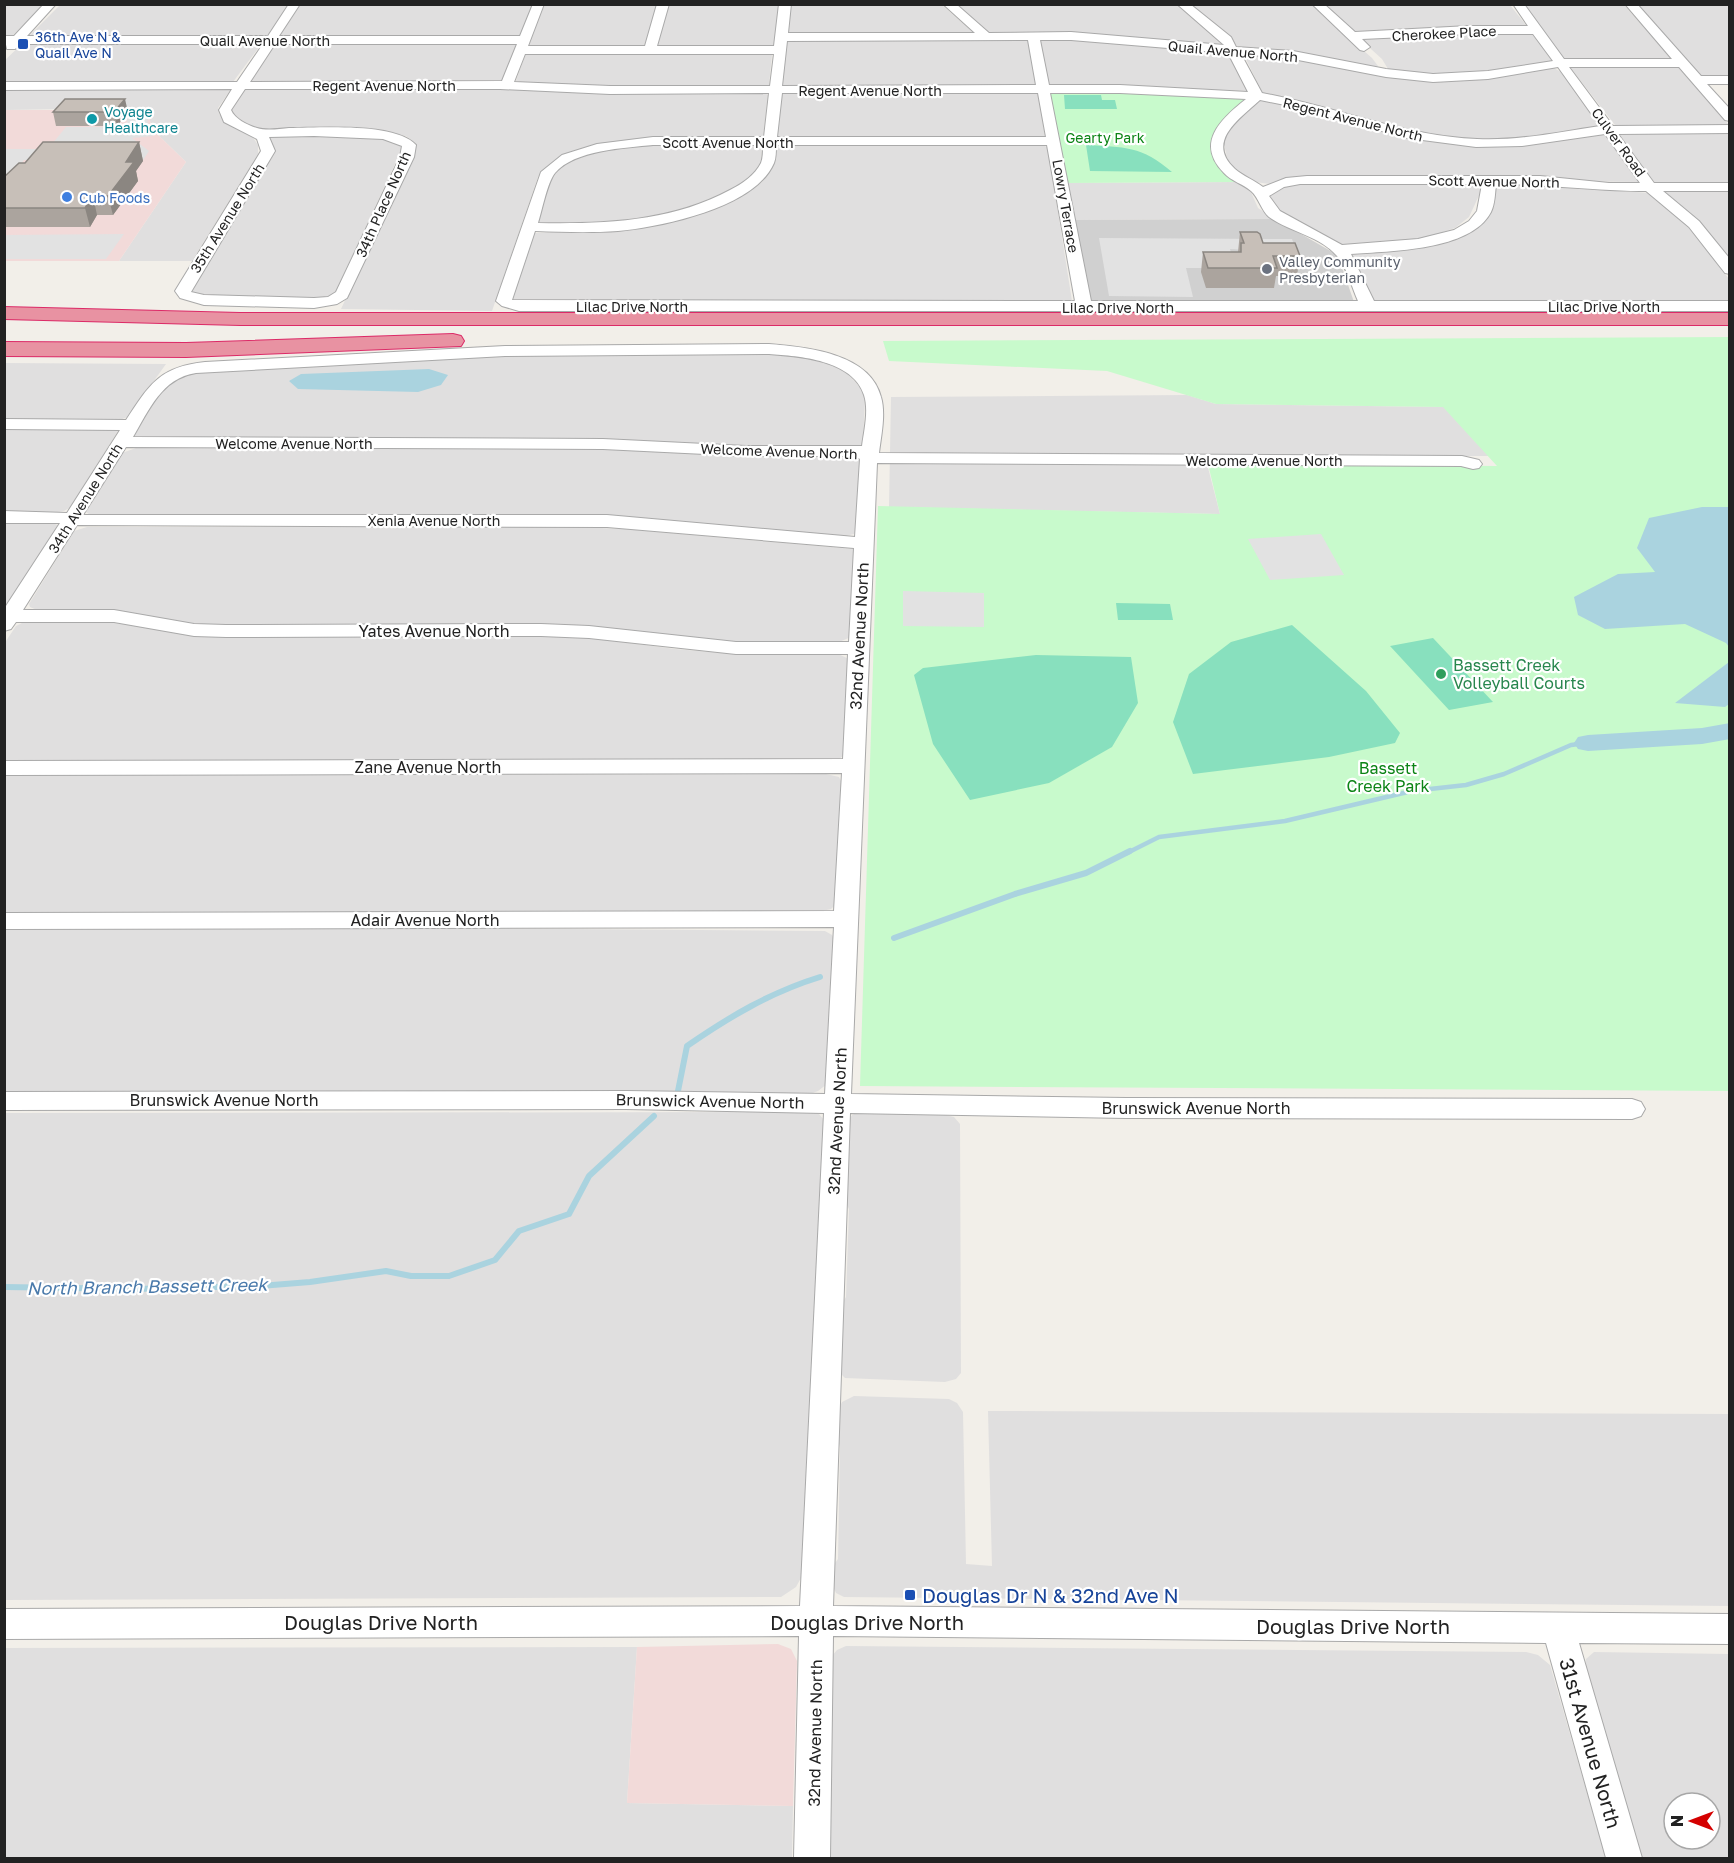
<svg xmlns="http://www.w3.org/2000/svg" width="1734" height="1863" viewBox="0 0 1734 1863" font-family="'Golos Text',sans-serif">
<rect width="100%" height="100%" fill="#f2efe9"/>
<path fill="#e0dfdf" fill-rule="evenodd" d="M 789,4 L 942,5 L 975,34 L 788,34 Z
M 5,5 L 44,5 L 11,37 L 5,38 Z
M 60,5 L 290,5 L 267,36 L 28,37 Z
M 300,5 L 533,5 L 520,36 L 278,37 Z
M 544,5 L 657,5 L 644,47 L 528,47 Z
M 667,5 L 779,5 L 774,46 L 664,49 L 656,46 Z
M 951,5 L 1178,5 L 1224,44 L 990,34 Z
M 1187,5 L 1312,5 L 1372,58 L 1378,66 L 1375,68 L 1242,48 L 1235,45 Z
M 1320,5 L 1510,5 L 1526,25 L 1353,33 Z
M 1520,5 L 1624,5 L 1672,59 L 1567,60 L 1561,58 Z
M 1634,5 L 1727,5 L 1730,7 L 1729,78 L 1702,77 Z
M 1473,32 L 1532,34 L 1553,61 L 1482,74 L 1442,76 L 1388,69 L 1382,59 L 1361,40 L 1361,38 Z
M 1015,37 L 1029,40 L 1037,86 L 783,87 L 781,85 L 785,42 L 787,40 Z
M 1040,37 L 1228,52 L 1248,91 L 1056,88 L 1048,85 Z
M 23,43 L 260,44 L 260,46 L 233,82 L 5,84 L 4,61 Z
M 275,43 L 517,44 L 517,45 L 501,82 L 248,82 Z
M 526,53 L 772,54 L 772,55 L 769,85 L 766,87 L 612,88 L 515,83 Z
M 1243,53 L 1293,57 L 1401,77 L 1554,68 L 1561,72 L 1600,124 L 1598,127 L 1522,140 L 1484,141 L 1398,130 L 1306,103 L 1263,94 Z
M 1569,66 L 1677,66 L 1729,125 L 1615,125 Z
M 4,87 L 229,88 L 231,89 L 218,108 L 219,114 L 228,124 L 252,136 L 258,145 L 258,154 L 192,261 L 119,261 L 186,162 L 153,130 L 150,121 L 65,109 L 5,110 Z
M 501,87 L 763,92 L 768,95 L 763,138 L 662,140 L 564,157 L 551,163 L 538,177 L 492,311 L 341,309 L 416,150 L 416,144 L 406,136 L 385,132 L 267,132 L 236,120 L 230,111 L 245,88 Z
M 1034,92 L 1039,95 L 1045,137 L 776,137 L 782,93 Z
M 1269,100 L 1460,144 L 1602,134 L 1609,136 L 1640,182 L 1293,178 L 1270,184 L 1255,182 L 1233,168 L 1228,162 L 1224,144 L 1226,134 L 1236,119 L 1259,101 Z
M 1729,131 L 1729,185 L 1655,183 L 1619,135 Z
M 274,136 L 378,136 L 401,143 L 403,147 L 334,295 L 326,300 L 205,298 L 192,294 L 190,290 L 270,138 Z
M 784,144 L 1045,146 L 1048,148 L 1072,301 L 1070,303 L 510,301 L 534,233 L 594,230 L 720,205 L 737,198 L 762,182 L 771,170 L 774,148 Z
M 636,145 L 756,145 L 762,147 L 761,163 L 752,179 L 722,197 L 655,218 L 628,223 L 543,225 L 535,223 L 553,172 L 573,159 L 587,154 Z
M 1238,182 L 1251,192 L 1258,208 L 1275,219 L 1072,220 L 1066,183 Z
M 1501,182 L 1649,193 L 1686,224 L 1729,279 L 1729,304 L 1375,303 L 1351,254 L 1450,239 L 1488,208 L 1497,184 Z
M 1475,183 L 1482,186 L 1482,189 L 1469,217 L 1455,228 L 1419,240 L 1341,246 L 1275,210 L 1268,197 L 1276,189 L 1292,184 Z
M 1668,190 L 1729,190 L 1729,262 L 1663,193 Z
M 528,354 L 790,354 L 830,363 L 843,369 L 862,389 L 865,400 L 863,444 L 854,447 L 136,438 L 134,435 L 169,378 L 176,374 Z
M 5,363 L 166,364 L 128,417 L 119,420 L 5,419 Z
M 1187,395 L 1216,404 L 1444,407 L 1489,456 L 1205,456 L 1220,514 L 889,507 L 891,397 Z
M 5,428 L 112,429 L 118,431 L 71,507 L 64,511 L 47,514 L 5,514 Z
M 572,447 L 851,455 L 860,459 L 857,530 L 854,534 L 841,537 L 666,523 L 93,517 L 86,512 L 122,453 L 136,448 Z
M 5,521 L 50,521 L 59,526 L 5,610 Z
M 553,526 L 625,529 L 853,549 L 856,552 L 851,637 L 839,642 L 735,643 L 687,639 L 200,625 L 37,610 L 30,607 L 29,604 L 74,531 L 87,527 Z
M 88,621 L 138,625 L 196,635 L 546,636 L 585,637 L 675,649 L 723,653 L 836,653 L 849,659 L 844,755 L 838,760 L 5,762 L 4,644 L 16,626 L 22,623 Z
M 826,774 L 839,777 L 842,783 L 838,902 L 831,909 L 818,912 L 5,914 L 5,775 Z
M 334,927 L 825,931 L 832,935 L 837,943 L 827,1084 L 818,1091 L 807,1095 L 5,1095 L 4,930 Z
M 813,1112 L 819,1114 L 824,1120 L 802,1576 L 796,1587 L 781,1597 L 5,1600 L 4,1113 Z
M 860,1112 L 946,1115 L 954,1117 L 960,1124 L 961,1373 L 956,1379 L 945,1382 L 845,1378 L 841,1374 L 841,1305 L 846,1297 L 849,1209 L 845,1201 L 849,1120 L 852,1115 Z
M 854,1396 L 949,1399 L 957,1403 L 963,1412 L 966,1564 L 992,1566 L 988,1411 L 1729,1414 L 1729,1606 L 844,1597 L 836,1593 L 830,1580 L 832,1567 L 838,1559 L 840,1447 L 837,1437 L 839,1408 L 842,1402 Z
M 846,1646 L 1526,1652 L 1538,1655 L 1550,1665 L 1606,1858 L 828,1858 L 832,1656 L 837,1650 Z
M 637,1647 L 627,1803 L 793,1806 L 792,1858 L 5,1858 L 4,1648 Z
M 1594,1652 L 1729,1654 L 1729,1858 L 1639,1858 L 1585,1667 L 1586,1659 ZM 1674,1803 L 1710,1803 L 1710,1839 L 1674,1839 Z"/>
<path fill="#f2dad9" d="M 4,110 L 152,110 L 150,121 L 153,130 L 186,162 L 119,261 L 5,261 Z
M 778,1644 L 791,1649 L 797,1661 L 793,1806 L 627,1803 L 637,1647 Z"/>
<path fill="#d0d0d0" d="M 1275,219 L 1334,253 L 1339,259 L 1354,302 L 1090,302 L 1072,220 Z"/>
<path fill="#c8facc" d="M 1084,90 L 1243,99 L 1244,103 C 1210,125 1198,158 1238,182 L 1066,183 L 1049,93 Z
M 1729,337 L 1729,1091 L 860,1086 L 878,506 L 1220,514 L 1208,464 L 1497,466 L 1443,407 L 1216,404 L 1107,371 L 889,361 L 883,341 Z"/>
<path fill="#88e0be" d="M 1064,95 L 1101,95 L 1102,100 L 1115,100 L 1117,109 L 1065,109 Z
M 1086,145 C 1124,147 1142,146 1172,172 L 1090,171 Z
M 1116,603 L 1170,604 L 1173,620 L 1118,620 Z
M 1292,625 L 1366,691 L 1400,733 L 1395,743 L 1329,757 L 1193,774 L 1173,722 L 1189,674 L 1231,642 Z
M 1433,638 L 1493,702 L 1449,710 L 1390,646 Z
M 1036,655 L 1131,657 L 1138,703 L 1112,747 L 1049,783 L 970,800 L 933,744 L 914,675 L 923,668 Z"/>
<path fill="#e2e2e2" d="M 131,112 L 149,112 L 147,127 L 153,136 L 132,138 L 149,151 L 143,160 L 24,160 L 5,183 L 5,149 L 48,149 L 66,127 L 125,127 L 124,129 L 128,129 L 127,118 Z
M 124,234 L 106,259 L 5,259 L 5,235 Z
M 1099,238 L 1292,239 L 1297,253 L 1230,249 L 1235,266 L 1230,268 L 1186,268 L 1193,297 L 1109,296 Z
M 1321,534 L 1344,575 L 1270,580 L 1248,539 Z
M 903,591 L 984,593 L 984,627 L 903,626 Z"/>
<path fill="#aad3df" d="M 429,369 L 448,375 L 441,385 L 418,392 L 298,389 L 289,381 L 301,374 Z
M 1702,507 L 1729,507 L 1729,647 L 1726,643 L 1685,624 L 1605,629 L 1578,615 L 1574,597 L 1618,574 L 1655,572 L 1637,548 L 1649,518 Z
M 1729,662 L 1729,704 L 1725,707 L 1675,703 Z"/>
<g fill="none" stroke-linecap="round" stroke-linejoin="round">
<path stroke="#aad3df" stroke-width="4.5" d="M 1127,853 L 1159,837 L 1285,821 L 1412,791 L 1466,785 L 1504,774 L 1571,745 L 1588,743"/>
<path stroke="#aad3df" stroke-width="6" d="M 894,938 L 1015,894 L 1086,873 L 1130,851
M 678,1091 L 687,1046 C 729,1017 771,992 820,977
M 4,1287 L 135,1289 L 260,1286 L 310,1282 L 386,1271 L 411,1276 L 449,1276 L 495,1260 L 519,1231 L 569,1214 L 589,1176 L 654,1116"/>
<path fill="#aad3df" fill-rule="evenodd" d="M 1730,723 L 1730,739 L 1702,744 L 1588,751 L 1578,749 L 1574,743 L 1578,737 L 1588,735 L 1702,728 Z"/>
<g stroke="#a9a9a9" stroke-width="2">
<path id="minor" d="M 44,4 L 56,4 L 27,36 L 268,36 L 289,4 L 300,4 L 279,36 L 520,36 L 533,4 L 544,4 L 528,46 L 645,46 L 657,4 L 669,4 L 657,46 L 774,46 L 779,4 L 791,4 L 788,33 L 975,33 L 943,4 L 956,4 L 989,33 L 1071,32 L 1224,45 L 1177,4 L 1190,4 L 1231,37 L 1236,47 L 1293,51 L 1386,69 L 1433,74 L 1488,71 L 1553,61 L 1533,34 L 1469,34 L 1362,39 L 1370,47 L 1364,51 L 1360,50 L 1312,4 L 1324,4 L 1355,32 L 1469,26 L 1528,26 L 1513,4 L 1524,4 L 1564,59 L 1672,59 L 1625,4 L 1637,4 L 1701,76 L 1730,76 L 1730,84 L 1707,84 L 1730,109 L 1730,121 L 1725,120 L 1679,67 L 1569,67 L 1613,126 L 1730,125 L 1730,133 L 1618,134 L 1654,183 L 1730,183 L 1730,191 L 1663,191 L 1699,221 L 1730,259 L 1730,274 L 1725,273 L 1689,227 L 1646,191 C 1596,191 1546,184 1496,184 C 1495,193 1495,204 1491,212 C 1471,251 1390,251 1351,254 L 1374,301 L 1730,301 L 1730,311 L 519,311 L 502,306 L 496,301 L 541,172 L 562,155 L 597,144 L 653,137 L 764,137 L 769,93 L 610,94 L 500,89 L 245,89 L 231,110 C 235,119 247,125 257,128 C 266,131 280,129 289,128 C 319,128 395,122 416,145 L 414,157 L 347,298 L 337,304 L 314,308 L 204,305 L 180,298 L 175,291 L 261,151 L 257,139 L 224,122 L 219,110 L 232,89 L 4,90 L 4,82 L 237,82 L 263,44 L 20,44 L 15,49 L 7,49 L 4,36 L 14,36 ZM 1028,40 L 1036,85 L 782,86 L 787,41 ZM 1040,40 L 1071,40 L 1228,53 L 1248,92 L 1120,85 L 1049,85 ZM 275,44 L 517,44 L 502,81 L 250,82 ZM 525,54 L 774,54 L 770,86 L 610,86 L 514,82 ZM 1241,54 L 1293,59 L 1386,77 L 1433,82 L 1488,79 L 1558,67 L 1600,126 C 1559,132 1518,141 1477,139 C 1403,136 1334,106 1262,93 ZM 782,93 L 1038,93 L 1046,137 L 777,137 ZM 1050,93 L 1120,93 L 1246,99 C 1222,118 1194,143 1224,173 C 1231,181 1243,184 1251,191 C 1259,198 1261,210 1269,217 C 1290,232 1320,236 1337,256 C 1347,267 1352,288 1358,301 L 1091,301 ZM 1260,100 L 1295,107 L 1407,138 L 1476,147 L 1522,146 L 1605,134 L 1640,183 L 1609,183 L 1540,176 L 1307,176 L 1286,178 L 1263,187 C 1254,180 1243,176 1235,169 C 1204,141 1242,117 1260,100 ZM 314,136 L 383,139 L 402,146 L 400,157 L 336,292 L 328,297 L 314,298 L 204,295 L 191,292 L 275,151 L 269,137 ZM 653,145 L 763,145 C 763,151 763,158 761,163 C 755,175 742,184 730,190 C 671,222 604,224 538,223 C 542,211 547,183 555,173 C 574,150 625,148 653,145 ZM 776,145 L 1047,145 L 1075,301 L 512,300 L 535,231 C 563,232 590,233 618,231 C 661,227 755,208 774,163 C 776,158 776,151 776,145 ZM 1482,184 L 1477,211 L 1469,221 L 1454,230 L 1418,239 L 1342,245 L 1280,211 L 1269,196 L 1284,187 L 1300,184 Z
M 769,344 C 806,347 870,353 881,397 C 886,414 881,436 879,453 L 1462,456 L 1479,460 L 1482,464 L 1479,468 L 1473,469 L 1461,466 L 877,463 L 851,1094 L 1126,1098 L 1632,1099 L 1641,1102 L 1645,1109 L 1641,1116 L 1632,1119 L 1126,1118 L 850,1113 L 833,1606 L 1730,1614 L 1730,1644 L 1579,1643 L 1642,1858 L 1606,1858 L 1546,1643 L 833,1636 L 830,1858 L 794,1858 L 799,1636 L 4,1639 L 4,1609 L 800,1606 L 824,1113 L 626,1109 L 4,1110 L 4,1092 L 626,1091 L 825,1094 L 834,927 L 4,929 L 4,913 L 834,911 L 842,773 L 4,775 L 4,761 L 843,759 L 848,654 L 736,654 L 589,638 L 541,636 L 226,637 L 194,636 L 114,622 L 16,622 L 11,629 L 4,631 L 4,609 L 60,523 L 4,523 L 4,511 L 67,513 L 120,430 L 4,429 L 4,419 L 126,420 C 150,384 159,367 205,362 L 505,346 ZM 769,354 C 799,356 853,360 864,395 C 869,410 864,431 862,446 L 746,446 L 603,439 L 133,437 C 149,410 162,378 196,373 L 505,356 ZM 126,447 L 603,449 L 746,456 L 855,456 L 860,459 L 855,537 L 607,515 L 83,515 ZM 77,525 L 607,527 L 854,548 L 849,642 L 736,642 L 589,626 L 541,624 L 226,625 L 194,624 L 114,610 L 23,610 Z"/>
</g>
<g stroke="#dc2a67" stroke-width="2">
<path id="highway" d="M 4,307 L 240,313 L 1730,313 L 1730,325 L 240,325 L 4,319 Z
M 453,334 L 461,336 L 464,341 L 461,346 L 186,357 L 4,356 L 4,342 L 186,343 Z"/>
</g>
<use href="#minor" fill="#fff" fill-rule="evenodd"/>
<use href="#highway" fill="#e892a2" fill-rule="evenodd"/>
</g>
<path fill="#aba49e" d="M 53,112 L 128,112 L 117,126 L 56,126 Z
M 139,142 L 143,161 L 136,171 L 138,181 L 113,215 L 97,215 L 90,227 L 4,227 L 4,177 L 25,163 Z
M 1240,232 L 1263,243 L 1300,256 L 1297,276 L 1276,276 L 1274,288 L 1206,288 L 1201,272 L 1203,252 L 1238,252 Z"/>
<path fill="#8b8681" d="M 125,99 L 128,112 L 117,126 L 114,112 Z
M 139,142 L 143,161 L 136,171 L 138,181 L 113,215 L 108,196 L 126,162 Z
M 93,196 L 97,215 L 90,227 L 85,208 Z"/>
<path fill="#c7bfb8" stroke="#8b8681" stroke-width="1.5" d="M 65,99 L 125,99 L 114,112 L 53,112 Z
M 43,142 L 139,142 L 126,162 L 134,162 L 108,196 L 93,196 L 85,208 L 4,208 L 4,177 L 19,163 L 25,163 Z
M 1240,232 L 1257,232 L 1260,234 L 1263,243 L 1295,243 L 1300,256 L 1273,256 L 1277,268 L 1208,268 L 1203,252 L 1241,252 L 1241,243 L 1244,243 Z"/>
<g fill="#1a4fb4" stroke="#fff" stroke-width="2">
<rect x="17" y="38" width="12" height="12" rx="3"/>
<rect x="904" y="1589" width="12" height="12" rx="3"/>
</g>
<circle fill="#0f9aa8" stroke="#fff" stroke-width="2" cx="92" cy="119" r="6"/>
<circle fill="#3f7fe0" stroke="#fff" stroke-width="2" cx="67" cy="197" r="6"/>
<circle fill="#6b7280" stroke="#fff" stroke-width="2" cx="1267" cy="269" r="6"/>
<circle fill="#2e9e5b" stroke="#fff" stroke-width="2" cx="1441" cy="674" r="6"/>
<g text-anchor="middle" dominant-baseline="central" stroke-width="4.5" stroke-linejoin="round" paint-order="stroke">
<g font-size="14" fill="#222" stroke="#fff">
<text transform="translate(1444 33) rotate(-3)">Cherokee Place</text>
<text x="265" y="40">Quail Avenue North</text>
<text transform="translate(1233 51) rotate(5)">Quail Avenue North</text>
<text x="384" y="85">Regent Avenue North</text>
<text x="870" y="90">Regent Avenue North</text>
<text transform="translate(1353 119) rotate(14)">Regent Avenue North</text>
<text x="728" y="142">Scott Avenue North</text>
<text transform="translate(1619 142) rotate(54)">Culver Road</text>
<text transform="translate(1494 181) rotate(1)">Scott Avenue North</text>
<text transform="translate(383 204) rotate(-66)">34th Place North</text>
<text transform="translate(1066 206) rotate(80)">Lowry Terrace</text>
<text transform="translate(227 218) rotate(-58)">35th Avenue North</text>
<text x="632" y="306">Lilac Drive North</text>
<text x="1604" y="306">Lilac Drive North</text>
<text x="1118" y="307">Lilac Drive North</text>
<text x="294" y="443">Welcome Avenue North</text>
<text transform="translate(779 451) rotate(2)">Welcome Avenue North</text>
<text x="1264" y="460">Welcome Avenue North</text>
<text transform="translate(85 498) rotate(-58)">34th Avenue North</text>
<text x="434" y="520">Xenia Avenue North</text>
</g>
<g font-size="14" fill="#164399" stroke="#fff" text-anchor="start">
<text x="35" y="36">36th Ave N &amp;<tspan x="35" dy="16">Quail Ave N</tspan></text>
</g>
<g font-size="14" fill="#0d838f" stroke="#fff" text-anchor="start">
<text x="104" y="111">Voyage<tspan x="104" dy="16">Healthcare</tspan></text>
</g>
<g font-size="14" fill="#0c8416" stroke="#fff">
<text x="1105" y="137">Gearty Park</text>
</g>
<g font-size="14" fill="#366cbe" stroke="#fff" text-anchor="start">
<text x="79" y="197">Cub Foods</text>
</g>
<g font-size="14" fill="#5b616d" stroke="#fff" text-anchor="start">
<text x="1279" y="261">Valley Community<tspan x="1279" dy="16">Presbyterian</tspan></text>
</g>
<g font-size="16" fill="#222" stroke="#fff">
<text x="434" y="631">Yates Avenue North</text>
<text transform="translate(859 636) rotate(-87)">32nd Avenue North</text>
<text x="428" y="767">Zane Avenue North</text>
<text x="425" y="920">Adair Avenue North</text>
<text x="224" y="1100">Brunswick Avenue North</text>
<text transform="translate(710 1101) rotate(1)">Brunswick Avenue North</text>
<text x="1196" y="1108">Brunswick Avenue North</text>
<text transform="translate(837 1121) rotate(-87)">32nd Avenue North</text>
<text transform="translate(815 1733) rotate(-89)">32nd Avenue North</text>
</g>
<g font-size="16" fill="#27864d" stroke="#fff" text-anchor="start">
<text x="1453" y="665">Bassett Creek<tspan x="1453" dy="18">Volleyball Courts</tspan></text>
</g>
<g font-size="16" fill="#0c8416" stroke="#fff">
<text x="1388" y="768">Bassett<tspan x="1388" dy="18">Creek Park</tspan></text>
</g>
<g font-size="18" font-style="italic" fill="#4a7aab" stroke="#fff">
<text transform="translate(147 1286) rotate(-1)">North Branch Bassett Creek</text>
</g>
<g font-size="20" fill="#164399" stroke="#fff" text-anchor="start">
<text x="922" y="1595">Douglas Dr N &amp; 32nd Ave N</text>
</g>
<g font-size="20" fill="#222" stroke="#fff">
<text x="381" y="1622">Douglas Drive North</text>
<text x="867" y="1622">Douglas Drive North</text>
<text x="1353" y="1626">Douglas Drive North</text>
<text transform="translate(1591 1743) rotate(74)">31st Avenue North</text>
</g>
</g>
<rect width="1734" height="1863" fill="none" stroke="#222222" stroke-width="12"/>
<g transform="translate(1692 1821) rotate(270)"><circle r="28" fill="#ffffff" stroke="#a7a7a7" stroke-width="1.5"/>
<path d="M0-4.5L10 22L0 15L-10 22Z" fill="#d40000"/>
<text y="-9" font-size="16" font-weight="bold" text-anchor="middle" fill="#222222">N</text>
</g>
</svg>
